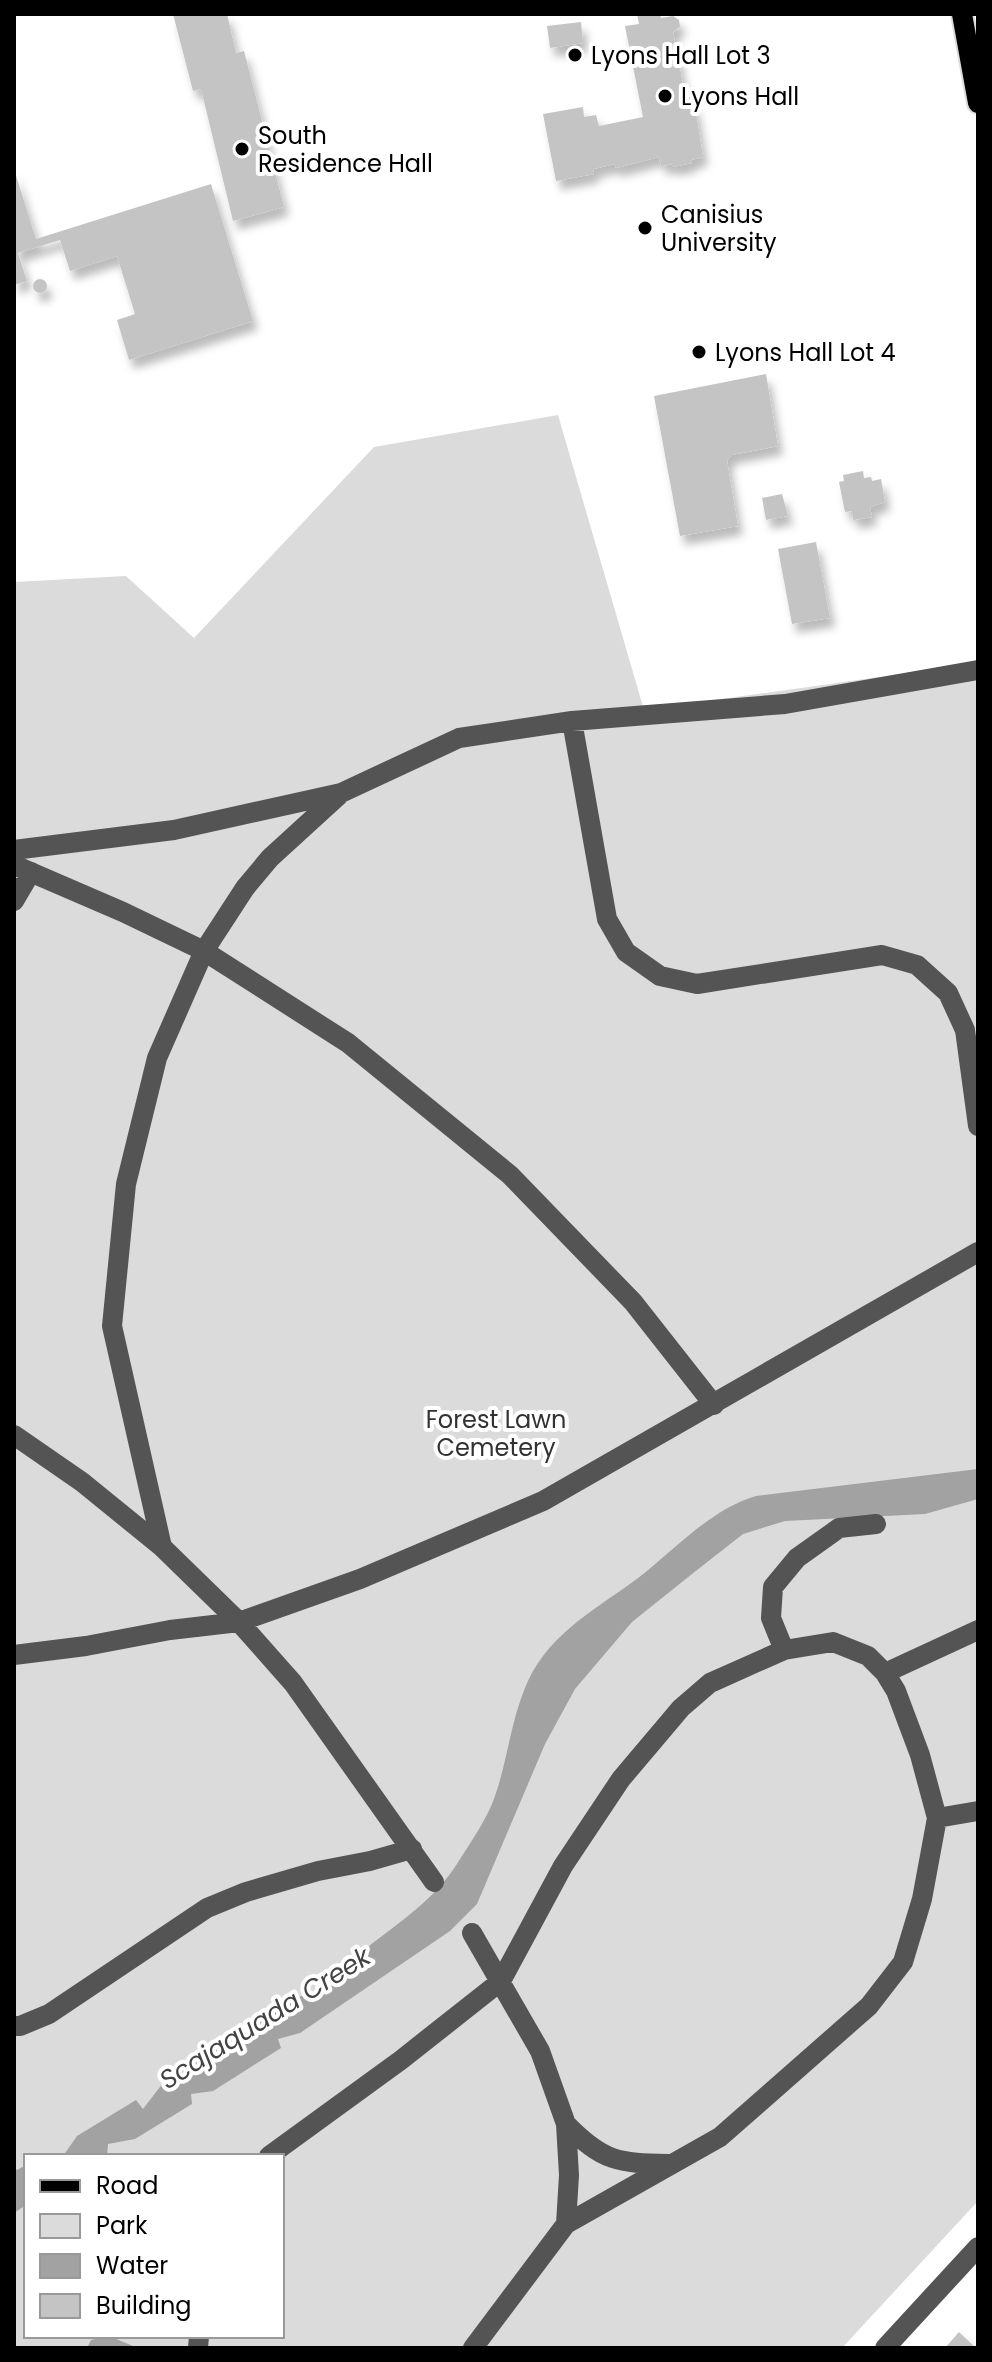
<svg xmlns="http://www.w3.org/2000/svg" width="992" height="2362" viewBox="0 0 992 2362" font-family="Poppins,sans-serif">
<defs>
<filter id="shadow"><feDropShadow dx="5" dy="9" stdDeviation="4" flood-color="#0004"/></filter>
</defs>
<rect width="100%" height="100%" fill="#fff"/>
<path fill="#dbdbdb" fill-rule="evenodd" d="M 558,415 L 644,710 L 978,663 L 978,2201 L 842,2348 L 14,2348 L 14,582 L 126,576 L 194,638 L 374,447 ZM 26,2156 L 282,2156 L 282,2336 L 26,2336 Z"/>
<path fill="#a2a2a2" d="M 978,1469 L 978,1499 L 925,1514 L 785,1521 L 743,1534 L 692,1574 L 632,1622 L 575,1689 L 545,1744 L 477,1904 L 450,1931 L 300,2033 L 278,2039 L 281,2048 L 213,2091 L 191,2094 L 192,2104 L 135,2139 L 108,2144 L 107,2156 L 63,2156 L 77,2136 L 136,2100 L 143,2109 L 163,2083 L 216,2050 L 227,2056 L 240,2034 L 309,1991 L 320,1997 C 354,1944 419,1921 455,1867 C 467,1848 483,1825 492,1804 C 507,1767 510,1720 528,1681 C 551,1631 600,1607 642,1575 C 677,1547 712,1509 756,1496 Z
M 26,2165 L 26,2205 L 14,2213 L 14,2168 L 17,2170 Z
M 109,2336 L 133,2346 L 134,2348 L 87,2348 L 91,2340 Z"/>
<path fill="#c4c4c4" filter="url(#shadow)" d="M 173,14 L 227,14 L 236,53 L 244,51 L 284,207 L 233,221 L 201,89 L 193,91 Z
M 637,14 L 660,14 L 661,18 L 673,16 L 679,20 L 680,27 L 673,32 L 683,85 L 688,84 L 693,108 L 695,107 L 703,157 L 691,160 L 692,163 L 672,167 L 672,164 L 661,166 L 659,157 L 616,168 L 615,164 L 593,169 L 594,174 L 556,181 L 543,114 L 583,107 L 584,117 L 596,115 L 599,126 L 643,117 L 625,26 L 639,24 Z
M 581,22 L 583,43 L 550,48 L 547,26 Z
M 14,169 L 36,239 L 211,184 L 253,321 L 129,360 L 117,320 L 135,314 L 117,256 L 70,271 L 60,240 L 18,253 L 27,281 L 14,285 Z
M33 286a7 7 0 1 1 14 0a7 7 0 1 1-14 0Z
M 766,374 L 778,446 L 731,455 L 727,461 L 738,526 L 680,536 L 654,396 Z
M 863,471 L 864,478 L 871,477 L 872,481 L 881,479 L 885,502 L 870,507 L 872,517 L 853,520 L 852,511 L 845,512 L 839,482 L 844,481 L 843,475 Z
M 782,494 L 788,516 L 766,520 L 762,498 Z
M 816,542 L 830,618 L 792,624 L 778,549 Z
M 959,2332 L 976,2348 L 945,2348 Z"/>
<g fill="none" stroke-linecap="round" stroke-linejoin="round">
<g stroke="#dbdbdb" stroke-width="24">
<path id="major" d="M 962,14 L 978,103"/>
</g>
<path stroke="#545454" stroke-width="20" d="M 572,721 L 607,919 L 626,952 L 660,976 L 697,984 L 882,955 L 917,965 L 948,993 L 965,1030 L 978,1126
M 14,850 L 174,830 L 341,793 L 459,738 L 572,721 L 785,704 L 978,670
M 14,865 L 123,912 L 204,951 L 348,1043 L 510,1175 L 633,1302 L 714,1405
M 14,901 L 31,872
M 14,1435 L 82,1482 L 162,1547 L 239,1622 L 293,1683 L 434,1882
M 162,1547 L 112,1326 L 126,1184 L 157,1058 L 204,951 L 245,888 L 270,858 L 339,795
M 784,1650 L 771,1618 L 773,1587 L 797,1558 L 839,1528 L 876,1524
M 14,1655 L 86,1646 L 170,1630 L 239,1622 L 360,1579 L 543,1501 L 978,1252
M 885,1673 L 978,1630
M 937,1818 L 978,1811
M 472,1933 L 540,2051 L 566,2124 L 569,2175 L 566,2224
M 14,2026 L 20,2026 L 49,2014 L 207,1908 L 246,1892 L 318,1871 L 370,1861 L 412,1849
M 566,2124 C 603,2162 618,2163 669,2164
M 269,2156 L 401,2060 L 501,1981 L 563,1866 L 621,1779 L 681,1708 L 710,1683 L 784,1650 L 833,1642 L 868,1656 L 885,1673 L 896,1691 L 920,1755 L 937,1818 L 922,1899 L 903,1962 L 869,2006 L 720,2137 L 566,2224 L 473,2348
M 198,2348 L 199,2336
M 885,2348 L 978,2247"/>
<use href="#major" stroke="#000" stroke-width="20"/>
</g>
<g fill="#000" stroke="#fff" stroke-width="3">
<circle cx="575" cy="55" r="8"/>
<circle cx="665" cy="96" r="8"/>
<circle cx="242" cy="149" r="8"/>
<circle cx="645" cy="228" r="8"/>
<circle cx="699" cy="352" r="8"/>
</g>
<g text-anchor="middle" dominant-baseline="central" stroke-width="8" stroke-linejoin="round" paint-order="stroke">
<g font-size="24" fill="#000" stroke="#fff" text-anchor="start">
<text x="591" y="55">Lyons Hall Lot 3</text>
<text x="681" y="96">Lyons Hall</text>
<text x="258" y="135">South<tspan x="258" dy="28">Residence Hall</tspan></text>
<text x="661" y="214">Canisius<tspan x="661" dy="28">University</tspan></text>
<text x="715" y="352">Lyons Hall Lot 4</text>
</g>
<g font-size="24" fill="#323232" stroke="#fff">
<text x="496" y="1419">Forest Lawn<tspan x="496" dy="28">Cemetery</tspan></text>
</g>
<g font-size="26" font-style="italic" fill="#434343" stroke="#fff">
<text transform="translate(265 2018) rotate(-32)">Scajaquada Creek</text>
</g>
</g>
<rect width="992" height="2362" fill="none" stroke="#000000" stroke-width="32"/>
<rect x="24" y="2154" width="260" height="184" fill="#ffffff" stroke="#999999" stroke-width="2"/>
<rect x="40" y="2180" width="40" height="12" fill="#000000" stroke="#999999" stroke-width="2"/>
<text x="96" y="2194" font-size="24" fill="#000000">Road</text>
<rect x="40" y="2214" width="40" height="24" fill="#dbdbdb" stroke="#999999" stroke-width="2"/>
<text x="96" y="2234" font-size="24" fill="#000000">Park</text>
<rect x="40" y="2254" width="40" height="24" fill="#a2a2a2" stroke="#999999" stroke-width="2"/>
<text x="96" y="2274" font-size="24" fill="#000000">Water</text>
<rect x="40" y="2294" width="40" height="24" fill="#c4c4c4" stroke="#999999" stroke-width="2"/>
<text x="96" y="2314" font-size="24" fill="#000000">Building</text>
</svg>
